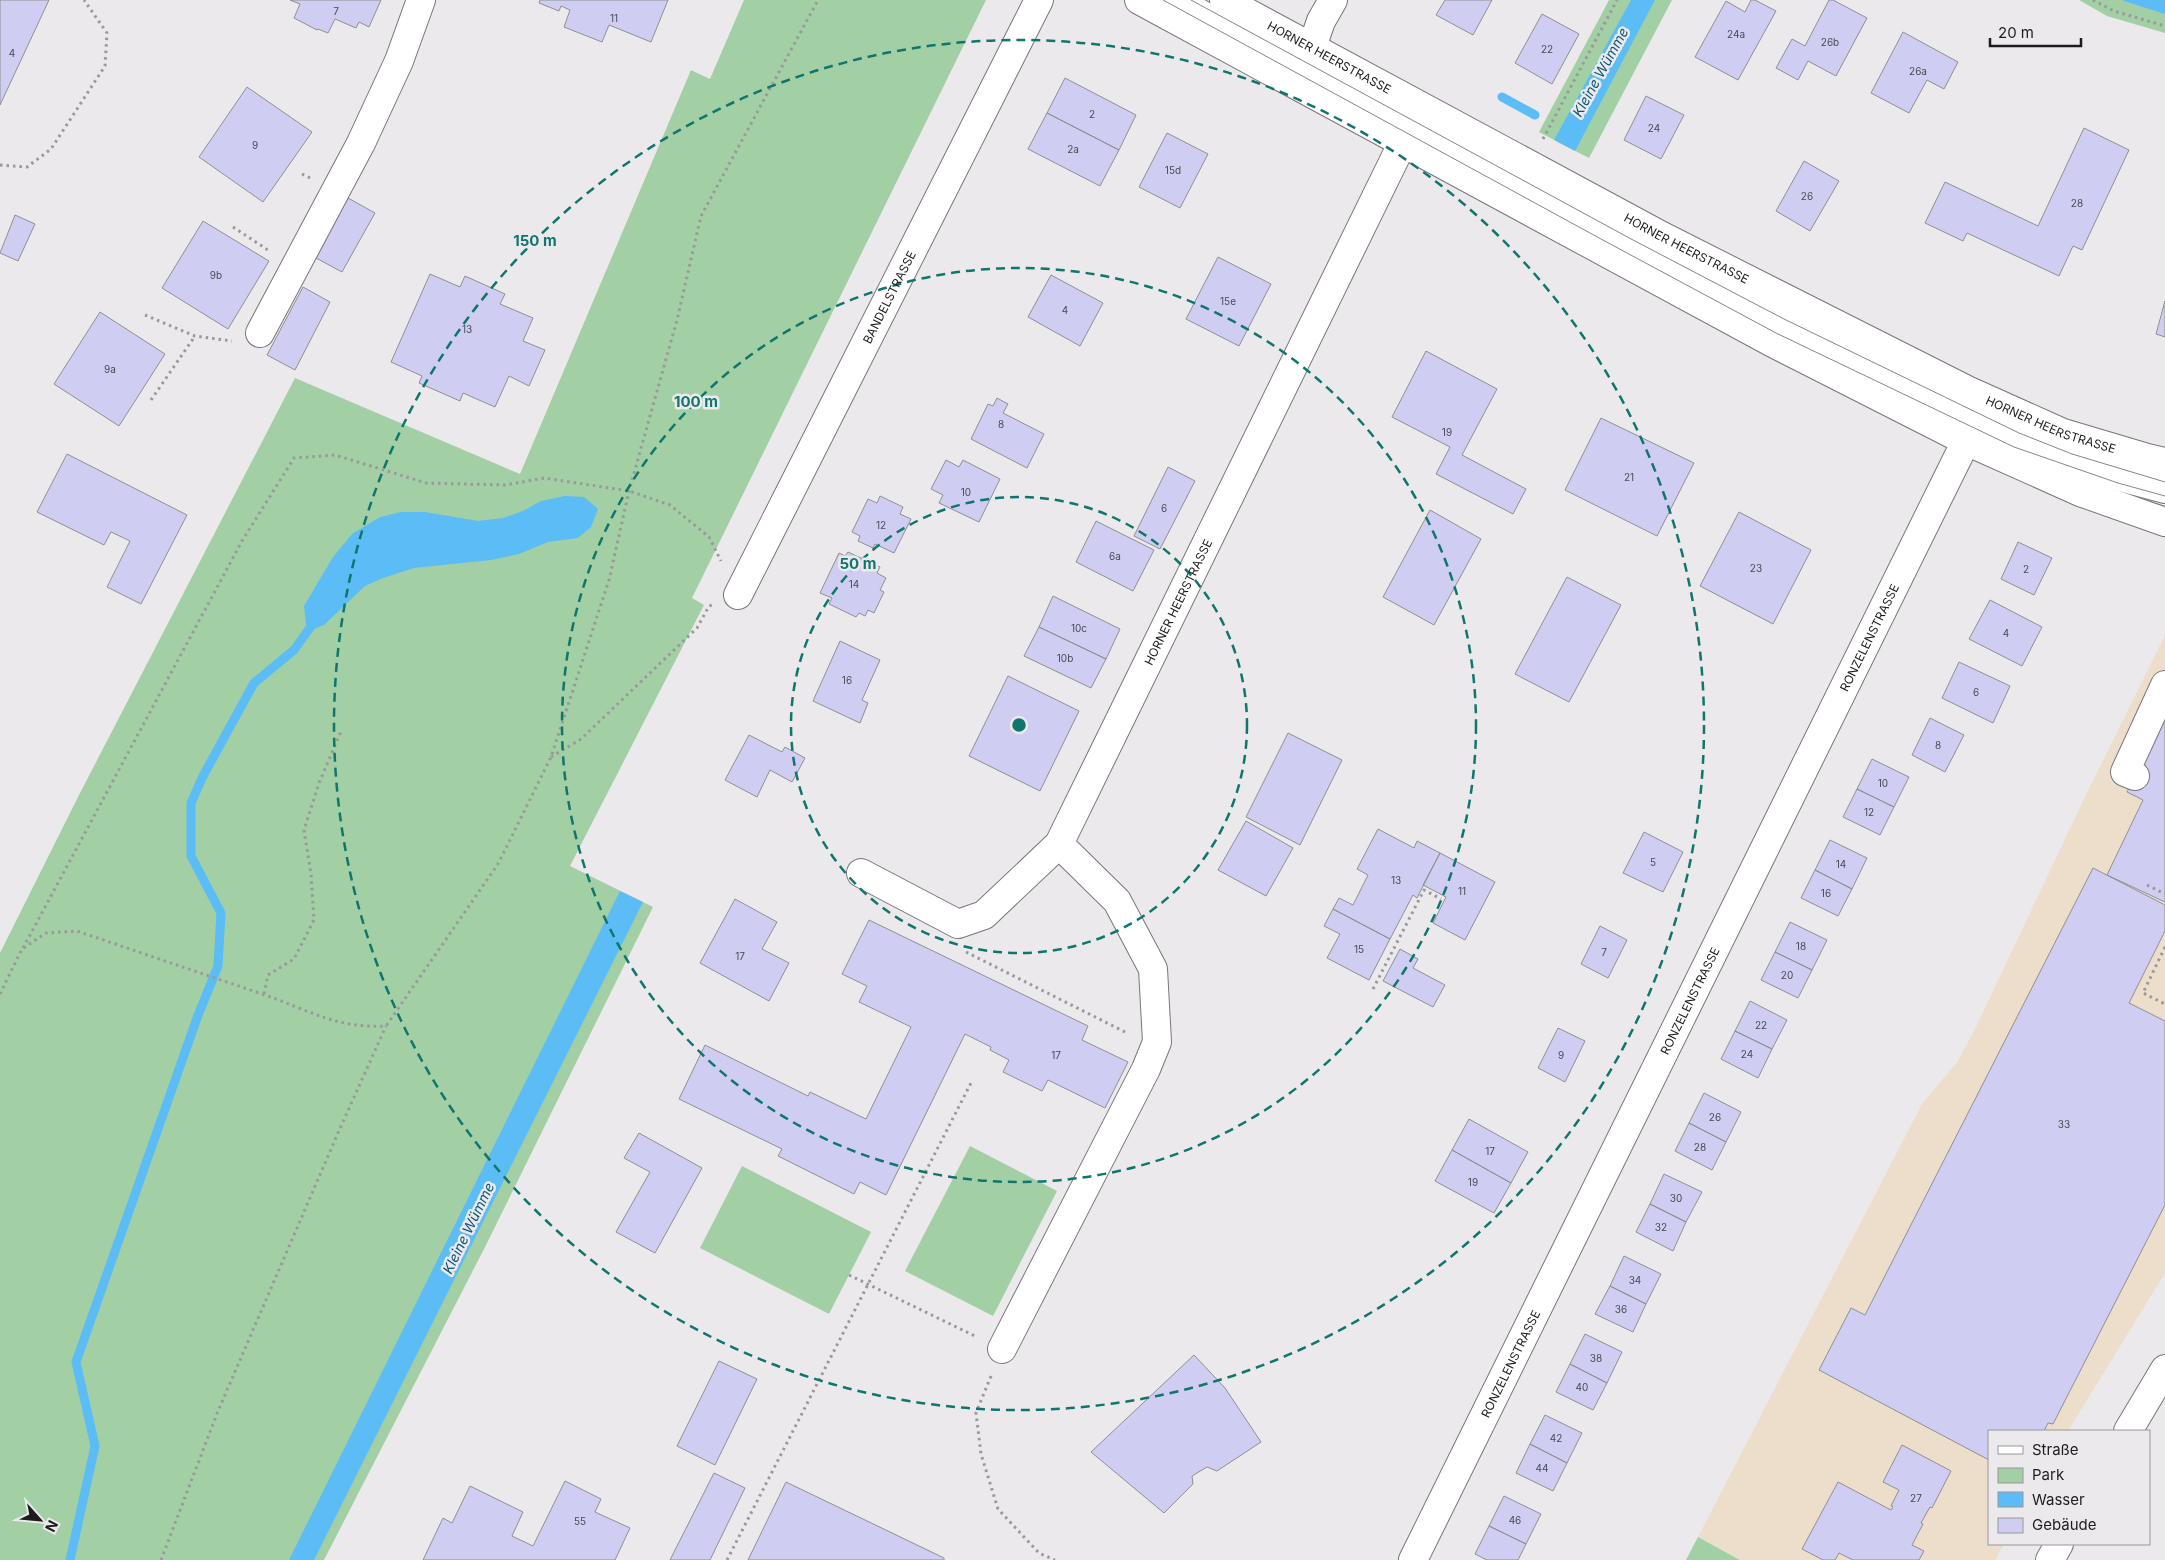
<svg xmlns="http://www.w3.org/2000/svg" width="2165" height="1560" viewBox="0 0 2165 1560" font-family="Inter,sans-serif">
<rect width="100%" height="100%" fill="#ece9ec"/>
<path fill="#ecdecb" d="M 2165,635 L 2165,1273 L 2068,1431 L 1989,1431 L 1989,1544 L 2004,1544 L 1995,1560 L 1741,1560 L 1698,1537 L 1922,1104 L 1958,1061 L 1975,1029 L 2082,803 Z"/>
<path fill="#a3cfa5" d="M 744,0 L 986,0 L 692,598 L 704,605 L 570,866 L 653,907 L 485,1247 L 324,1560 L 0,1560 L 0,953 L 79,795 L 295,378 L 520,474 L 691,70 L 710,79 Z
M 1609,0 L 1672,0 L 1589,158 L 1539,132 Z
M 2079,0 L 2165,0 L 2165,33 L 2107,16 Z
M 970,1146 L 1057,1191 L 993,1316 L 905,1271 Z
M 742,1166 L 871,1232 L 829,1314 L 700,1248 Z
M 1698,1537 L 1740,1560 L 1686,1560 Z"/>
<path fill="#5cbcf5" d="M 1631,0 L 1655,0 L 1575,151 L 1554,140 Z
M 2123,0 L 2165,0 L 2165,14 L 2124,1 Z
M 565,496 L 584,497 L 598,509 L 591,527 L 578,538 L 548,542 L 519,554 L 491,560 L 414,568 L 383,578 L 365,586 L 324,625 L 307,632 L 304,606 L 333,557 L 352,534 L 380,517 L 401,512 L 425,512 L 478,521 L 503,518 L 523,511 L 541,501 Z
M 620,891 L 643,902 L 314,1560 L 289,1560 Z"/>
<g fill="none" stroke-linecap="round" stroke-linejoin="round">
<path stroke="#5cbcf5" stroke-width="9" d="M 1502,97 L 1535,115
M 70,1560 L 95,1446 L 76,1362 L 197,1018 L 218,966 L 221,913 L 191,856 L 191,803 L 203,776 L 254,683 L 294,650 L 314,622"/>
</g>
<path fill="#cfcef2" stroke="#8f8f92" d="M 0,0 L 49,0 L 0,105 Z
M 290,0 L 381,0 L 369,27 L 359,22 L 356,28 L 335,19 L 328,33 L 318,29 L 317,30 L 294,18 L 300,4 Z
M 540,0 L 668,0 L 651,42 L 609,25 L 602,42 L 564,27 L 570,10 L 561,6 L 559,11 L 539,3 Z
M 1445,0 L 1492,0 L 1473,35 L 1436,15 Z
M 1751,0 L 1755,0 L 1776,11 L 1738,80 L 1695,57 L 1726,1 L 1745,12 Z
M 1829,0 L 1833,0 L 1867,18 L 1836,76 L 1808,61 L 1798,80 L 1776,68 L 1792,39 L 1805,46 Z
M 1542,14 L 1579,34 L 1552,84 L 1515,63 Z
M 1903,32 L 1958,62 L 1944,89 L 1927,80 L 1909,113 L 1871,93 Z
M 1065,78 L 1136,115 L 1119,150 L 1047,113 Z
M 247,87 L 312,132 L 263,202 L 199,157 Z
M 1646,96 L 1684,115 L 1661,159 L 1624,140 Z
M 1047,113 L 1119,150 L 1100,186 L 1028,149 Z
M 2084,128 L 2129,150 L 2082,250 L 2073,246 L 2059,276 L 1967,233 L 1963,241 L 1925,223 L 1945,182 L 2038,226 Z
M 1167,133 L 1208,154 L 1180,208 L 1139,187 Z
M 1804,161 L 1839,181 L 1810,231 L 1776,211 Z
M 348,198 L 375,213 L 342,272 L 316,258 Z
M 15,215 L 35,224 L 18,261 L 0,253 Z
M 203,221 L 269,261 L 228,329 L 162,288 Z
M 1218,257 L 1271,284 L 1239,346 L 1186,319 Z
M 430,274 L 460,287 L 465,276 L 505,294 L 500,304 L 533,318 L 523,341 L 545,350 L 529,386 L 509,376 L 495,407 L 463,393 L 460,401 L 419,383 L 422,376 L 391,362 Z
M 1051,275 L 1103,303 L 1080,346 L 1028,317 Z
M 303,287 L 330,302 L 295,370 L 267,355 Z
M 2165,301 L 2165,337 L 2156,334 Z
M 100,312 L 165,354 L 119,426 L 54,384 Z
M 1426,351 L 1497,389 L 1462,455 L 1526,489 L 1513,514 L 1436,474 L 1450,447 L 1392,417 Z
M 997,398 L 1008,404 L 1003,413 L 1044,434 L 1027,468 L 971,439 L 988,404 L 993,406 Z
M 1601,418 L 1694,463 L 1657,536 L 1565,490 Z
M 67,454 L 187,515 L 141,604 L 107,587 L 130,541 L 111,532 L 104,545 L 37,512 Z
M 946,460 L 959,467 L 963,460 L 1000,479 L 979,522 L 939,503 L 943,495 L 931,489 Z
M 1168,467 L 1195,481 L 1160,549 L 1134,536 Z
M 880,496 L 903,507 L 900,514 L 911,519 L 894,553 L 875,544 L 873,548 L 858,541 L 860,536 L 852,532 L 868,499 L 877,503 Z
M 1430,510 L 1481,539 L 1434,625 L 1383,597 Z
M 1739,512 L 1811,550 L 1773,624 L 1700,586 Z
M 1096,521 L 1154,550 L 1133,591 L 1076,562 Z
M 2018,542 L 2052,558 L 2034,595 L 2001,579 Z
M 848,552 L 880,567 L 877,573 L 886,578 L 880,590 L 884,592 L 874,613 L 868,610 L 865,616 L 859,613 L 856,617 L 829,604 L 832,598 L 820,593 L 839,553 L 845,556 Z
M 1567,577 L 1621,605 L 1569,702 L 1515,674 Z
M 1053,596 L 1120,629 L 1106,659 L 1039,627 Z
M 1990,600 L 2042,627 L 2022,666 L 1969,639 Z
M 1039,627 L 1106,659 L 1091,688 L 1024,656 Z
M 840,641 L 880,660 L 862,700 L 868,703 L 860,723 L 813,701 Z
M 1959,662 L 2010,686 L 1993,723 L 1942,698 Z
M 1008,676 L 1079,711 L 1040,791 L 969,756 Z
M 2165,711 L 2165,902 L 2107,875 L 2143,800 L 2127,792 Z
M 1930,718 L 1964,735 L 1945,772 L 1912,755 Z
M 1288,733 L 1342,760 L 1300,845 L 1246,817 Z
M 749,735 L 782,752 L 785,747 L 805,758 L 792,782 L 770,770 L 757,797 L 725,780 Z
M 1872,759 L 1909,777 L 1894,807 L 1857,789 Z
M 1857,789 L 1894,807 L 1880,835 L 1843,817 Z
M 1246,821 L 1293,848 L 1266,896 L 1218,870 Z
M 1378,829 L 1414,848 L 1417,841 L 1440,853 L 1417,898 L 1413,895 L 1390,939 L 1333,909 L 1339,898 L 1353,905 L 1368,875 L 1357,869 Z
M 1644,832 L 1683,852 L 1663,892 L 1623,873 Z
M 1830,840 L 1867,858 L 1852,889 L 1815,870 Z
M 1440,853 L 1495,882 L 1465,940 L 1433,923 L 1446,897 L 1423,885 Z
M 2093,868 L 2165,905 L 2165,931 L 2129,1003 L 2165,1021 L 2165,1205 L 2053,1424 L 2048,1423 L 2044,1431 L 1989,1431 L 1989,1460 L 1819,1370 L 1851,1308 L 1865,1315 Z
M 1815,870 L 1852,889 L 1838,916 L 1801,898 Z
M 735,899 L 777,922 L 762,949 L 789,963 L 769,1001 L 700,963 Z
M 1333,909 L 1390,939 L 1369,980 L 1327,958 L 1340,934 L 1324,926 Z
M 869,920 L 1088,1026 L 1082,1040 L 1128,1062 L 1105,1108 L 1048,1080 L 1042,1091 L 1003,1072 L 1009,1060 L 990,1050 L 991,1047 L 965,1034 L 886,1195 L 860,1182 L 854,1194 L 778,1156 L 782,1149 L 679,1099 L 705,1045 L 808,1096 L 810,1092 L 866,1119 L 911,1027 L 859,1002 L 867,986 L 842,974 Z
M 1790,922 L 1827,940 L 1812,970 L 1775,952 Z
M 1600,926 L 1627,940 L 1608,978 L 1581,964 Z
M 1400,949 L 1418,959 L 1413,968 L 1445,985 L 1433,1007 L 1383,981 Z
M 1775,952 L 1812,970 L 1798,998 L 1761,980 Z
M 1750,1001 L 1787,1020 L 1772,1049 L 1735,1031 Z
M 1558,1028 L 1585,1041 L 1565,1082 L 1538,1068 Z
M 1735,1031 L 1772,1049 L 1758,1078 L 1721,1059 Z
M 1704,1093 L 1741,1112 L 1726,1142 L 1689,1123 Z
M 1469,1119 L 1528,1152 L 1511,1183 L 1452,1150 Z
M 1689,1123 L 1726,1142 L 1712,1170 L 1675,1151 Z
M 639,1133 L 702,1168 L 655,1253 L 616,1232 L 650,1172 L 624,1158 Z
M 1452,1150 L 1511,1183 L 1494,1213 L 1435,1181 Z
M 1664,1174 L 1702,1192 L 1686,1222 L 1650,1204 Z
M 1650,1204 L 1686,1222 L 1673,1251 L 1636,1232 Z
M 1624,1256 L 1661,1274 L 1646,1304 L 1610,1286 Z
M 1610,1286 L 1646,1304 L 1633,1332 L 1595,1314 Z
M 1585,1334 L 1622,1352 L 1607,1383 L 1570,1364 Z
M 1194,1355 L 1225,1388 L 1261,1442 L 1217,1471 L 1207,1467 L 1192,1476 L 1193,1484 L 1164,1513 L 1091,1452 Z
M 719,1361 L 757,1379 L 715,1465 L 677,1446 Z
M 1570,1364 L 1607,1383 L 1593,1410 L 1556,1392 Z
M 1545,1415 L 1582,1433 L 1567,1463 L 1530,1444 Z
M 1530,1444 L 1567,1463 L 1553,1491 L 1516,1473 Z
M 1902,1445 L 1951,1471 L 1932,1508 L 1930,1507 L 1921,1523 L 1923,1524 L 1912,1545 L 1924,1551 L 1919,1560 L 1853,1560 L 1839,1553 L 1835,1560 L 1823,1560 L 1802,1549 L 1838,1482 L 1891,1510 L 1893,1507 L 1891,1506 L 1899,1490 L 1883,1482 Z
M 714,1473 L 745,1488 L 710,1560 L 670,1560 Z
M 565,1481 L 601,1499 L 595,1512 L 630,1528 L 615,1560 L 423,1560 L 443,1518 L 452,1523 L 470,1486 L 523,1512 L 512,1536 L 533,1546 Z
M 786,1482 L 944,1558 L 944,1560 L 748,1560 Z
M 1504,1496 L 1541,1514 L 1526,1544 L 1489,1526 Z
M 1489,1526 L 1526,1544 L 1518,1560 L 1487,1560 L 1475,1554 Z"/>
<g fill="none" stroke-linecap="round" stroke-linejoin="round">
<g stroke="#797679" stroke-width="30">
<g id="minor">
<path d="M 1175,0 L 1614,238 L 1781,326 L 1994,430 L 2058,457 L 2120,477 L 2165,489"/>
<path d="M 1312,47 L 1321,21 L 1333,0"/>
<path d="M 260,333 L 361,143 L 399,61 L 421,0"/>
<path id="s1" d="M 738,595 L 1039,0"/>
<path d="M 2135,776 L 2125,772 L 2165,685"/>
<path id="s2" d="M 861,873 L 958,924 L 984,915 L 1059,844 L 1402,144"/>
<path d="M 1002,1349 L 1146,1069 L 1157,1042 L 1153,969 L 1117,901 L 1059,844"/>
<path d="M 2128,1431 L 2165,1369"/>
<path id="s3" d="M 1413,1560 L 1966,441"/>
<path d="M 2050,1560 L 2059,1544"/>
</g>
</g>
<g stroke="#797679" stroke-width="30">
<g id="major">
<path d="M 1139,0 L 1771,342 L 1966,441 L 2080,492 L 2165,522"/>
<path id="s4" d="M 1224,0 L 1662,236 L 1967,390 L 2063,433 L 2147,458 L 2165,462"/>
</g>
</g>
<path stroke="#9a989a" stroke-width="3" stroke-dasharray="2.5 4" stroke-linecap="butt" d="M 2093,0 L 2114,11 L 2165,26
M 1543,139 L 1617,0
M 0,165 L 27,167 L 51,149 L 105,66 L 107,33 L 84,0
M 302,174 L 310,178
M 233,227 L 271,252
M 145,315 L 195,336 L 232,341
M 151,400 L 195,336
M 551,757 L 581,739 L 697,628 L 709,606 L 712,605
M 2147,885 L 2165,894
M 2165,947 L 2143,993 L 2165,1004
M 23,948 L 242,541 L 294,458 L 335,455 L 426,483 L 505,485 L 544,478 L 629,491 L 670,505 L 709,537 L 721,561
M 966,952 L 1127,1033
M 1373,989 L 1424,890 L 1441,899
M 0,994 L 22,949 L 46,933 L 77,931 C 139,952 200,973 262,994 C 307,1009 336,1029 386,1026 L 498,864 L 551,757 L 609,580 L 629,491 L 677,320 L 701,216 L 818,0
M 264,994 L 268,975 L 294,959 L 314,920 L 311,874 L 304,830 L 319,783 L 342,729
M 849,1275 L 977,1337
M 991,1376 L 976,1413 L 981,1454 L 998,1509 L 1039,1553 L 1055,1560
M 161,1560 L 218,1411 L 338,1133 L 386,1026
M 727,1560 L 972,1081"/>
<use href="#minor" stroke="#fff" stroke-width="28"/>
<use href="#major" stroke="#fff" stroke-width="28"/>
<path stroke="#878587" stroke-width="1" d="M 1163,0 L 1601,239 L 1776,333 L 2014,447 L 2118,483 L 2165,496
M 1191,0 L 1633,240 L 1784,319 L 2019,433 L 2072,454 L 2165,482"/>
</g>
<g fill="none" stroke="#0f766e" stroke-width="2.5" stroke-dasharray="9 6">
<circle cx="1019" cy="725" r="228"/>
<circle cx="1019" cy="725" r="457"/>
<circle cx="1019" cy="725" r="685"/>
</g>
<g text-anchor="middle" dominant-baseline="central" stroke-width="5" stroke-linejoin="round" paint-order="stroke">
<g font-size="10" fill="#4a4852">
<text x="336" y="11">7</text>
<text x="614" y="18">11</text>
<text x="1736" y="34">24a</text>
<text x="1830" y="42">26b</text>
<text x="1547" y="49">22</text>
<text x="12" y="53">4</text>
<text x="1918" y="71">26a</text>
<text x="1092" y="114">2</text>
<text x="1654" y="128">24</text>
<text x="255" y="145">9</text>
<text x="1073" y="149">2a</text>
<text x="1173" y="170">15d</text>
<text x="1807" y="196">26</text>
<text x="2077" y="203">28</text>
<text x="216" y="275">9b</text>
<text x="1228" y="301">15e</text>
<text x="1065" y="310">4</text>
<text x="467" y="329">13</text>
<text x="110" y="369">9a</text>
<text x="1001" y="424">8</text>
<text x="1447" y="432">19</text>
<text x="1629" y="477">21</text>
<text x="966" y="492">10</text>
<text x="1164" y="508">6</text>
<text x="881" y="525">12</text>
<text x="1115" y="556">6a</text>
<text x="1756" y="568">23</text>
<text x="2026" y="569">2</text>
<text x="854" y="584">14</text>
<text x="1079" y="628">10c</text>
<text x="2006" y="633">4</text>
<text x="1065" y="658">10b</text>
<text x="847" y="680">16</text>
<text x="1976" y="692">6</text>
<text x="1938" y="745">8</text>
<text x="1883" y="783">10</text>
<text x="1869" y="812">12</text>
<text x="1653" y="862">5</text>
<text x="1841" y="864">14</text>
<text x="1396" y="880">13</text>
<text x="1462" y="891">11</text>
<text x="1826" y="893">16</text>
<text x="1801" y="946">18</text>
<text x="1359" y="949">15</text>
<text x="1604" y="952">7</text>
<text x="740" y="956">17</text>
<text x="1787" y="975">20</text>
<text x="1761" y="1025">22</text>
<text x="1747" y="1054">24</text>
<text x="1056" y="1055">17</text>
<text x="1561" y="1055">9</text>
<text x="1715" y="1117">26</text>
<text x="2064" y="1124">33</text>
<text x="1700" y="1147">28</text>
<text x="1490" y="1151">17</text>
<text x="1473" y="1182">19</text>
<text x="1676" y="1198">30</text>
<text x="1661" y="1227">32</text>
<text x="1635" y="1280">34</text>
<text x="1621" y="1309">36</text>
<text x="1596" y="1358">38</text>
<text x="1582" y="1387">40</text>
<text x="1556" y="1438">42</text>
<text x="1542" y="1468">44</text>
<text x="1916" y="1498">27</text>
<text x="1515" y="1520">46</text>
<text x="580" y="1521">55</text>
</g>
<g font-size="12" fill="#1d1c1d" stroke="#ece9ec">
<text stroke="none"><textPath href="#s4" startOffset="120">HORNER HEERSTRASSE</textPath></text>
<text stroke="none"><textPath href="#s4" startOffset="525">HORNER HEERSTRASSE</textPath></text>
<text stroke="none"><textPath href="#s1" startOffset="334">BANDELSTRASSE</textPath></text>
<text stroke="none"><textPath href="#s4" startOffset="930">HORNER HEERSTRASSE</textPath></text>
<text stroke="none"><textPath href="#s2" startOffset="510">HORNER HEERSTRASSE</textPath></text>
<text stroke="none"><textPath href="#s3" startOffset="1029">RONZELENSTRASSE</textPath></text>
<text stroke="none"><textPath href="#s3" startOffset="624">RONZELENSTRASSE</textPath></text>
<text stroke="none"><textPath href="#s3" startOffset="219">RONZELENSTRASSE</textPath></text>
</g>
<g font-size="14" font-style="italic" fill="#09567c" stroke="#ece9ec">
<text transform="translate(1600 72) rotate(-61)">Kleine Wümme</text>
<text transform="translate(468 1228) rotate(-64)">Kleine Wümme</text>
</g>
</g>
<circle cx="1019" cy="725" r="8" fill="#0f766e" stroke="#ece9ec" stroke-width="2.5"/>
<g font-size="15" text-anchor="middle" font-weight="bold" fill="#0f766e" stroke="#ece9ec" stroke-width="5" stroke-linejoin="round" paint-order="stroke">
<text x="535" y="246">150 m</text>
<text x="696" y="407">100 m</text>
<text x="858" y="569">50 m</text>
</g>
<rect x="1988" y="1430" width="162" height="115" fill="#ece9ec" stroke="#999799"/>
<rect x="1998" y="1446" width="25" height="8" fill="#ffffff" stroke="#999799"/>
<text x="2032" y="1455" font-size="15" fill="#1d1c1d">Straße</text>
<rect x="1998" y="1468" width="25" height="15" fill="#a3cfa5" stroke="#999799"/>
<text x="2032" y="1480" font-size="15" fill="#1d1c1d">Park</text>
<rect x="1998" y="1492" width="25" height="15" fill="#5cbcf5" stroke="#999799"/>
<text x="2032" y="1505" font-size="15" fill="#1d1c1d">Wasser</text>
<rect x="1998" y="1518" width="25" height="15" fill="#cfcef2" stroke="#999799"/>
<text x="2032" y="1530" font-size="15" fill="#1d1c1d">Gebäude</text>
<g transform="translate(40 1520) rotate(117)" stroke="#ece9ec" stroke-width="4" paint-order="stroke">
<path d="M0-4L9 19L0 12L-9 19Z" fill="#1d1c1d"/>
<text y="-8" font-size="14" font-weight="bold" text-anchor="middle" fill="#1d1c1d">N</text>
</g>
<path d="M1990 38v8h91v-8" fill="none" stroke="#1d1c1d" stroke-width="2.5"/>
<text x="1998" y="38" font-size="15" fill="#1d1c1d" stroke="#ece9ec" stroke-width="4" paint-order="stroke">20 m</text>
</svg>
